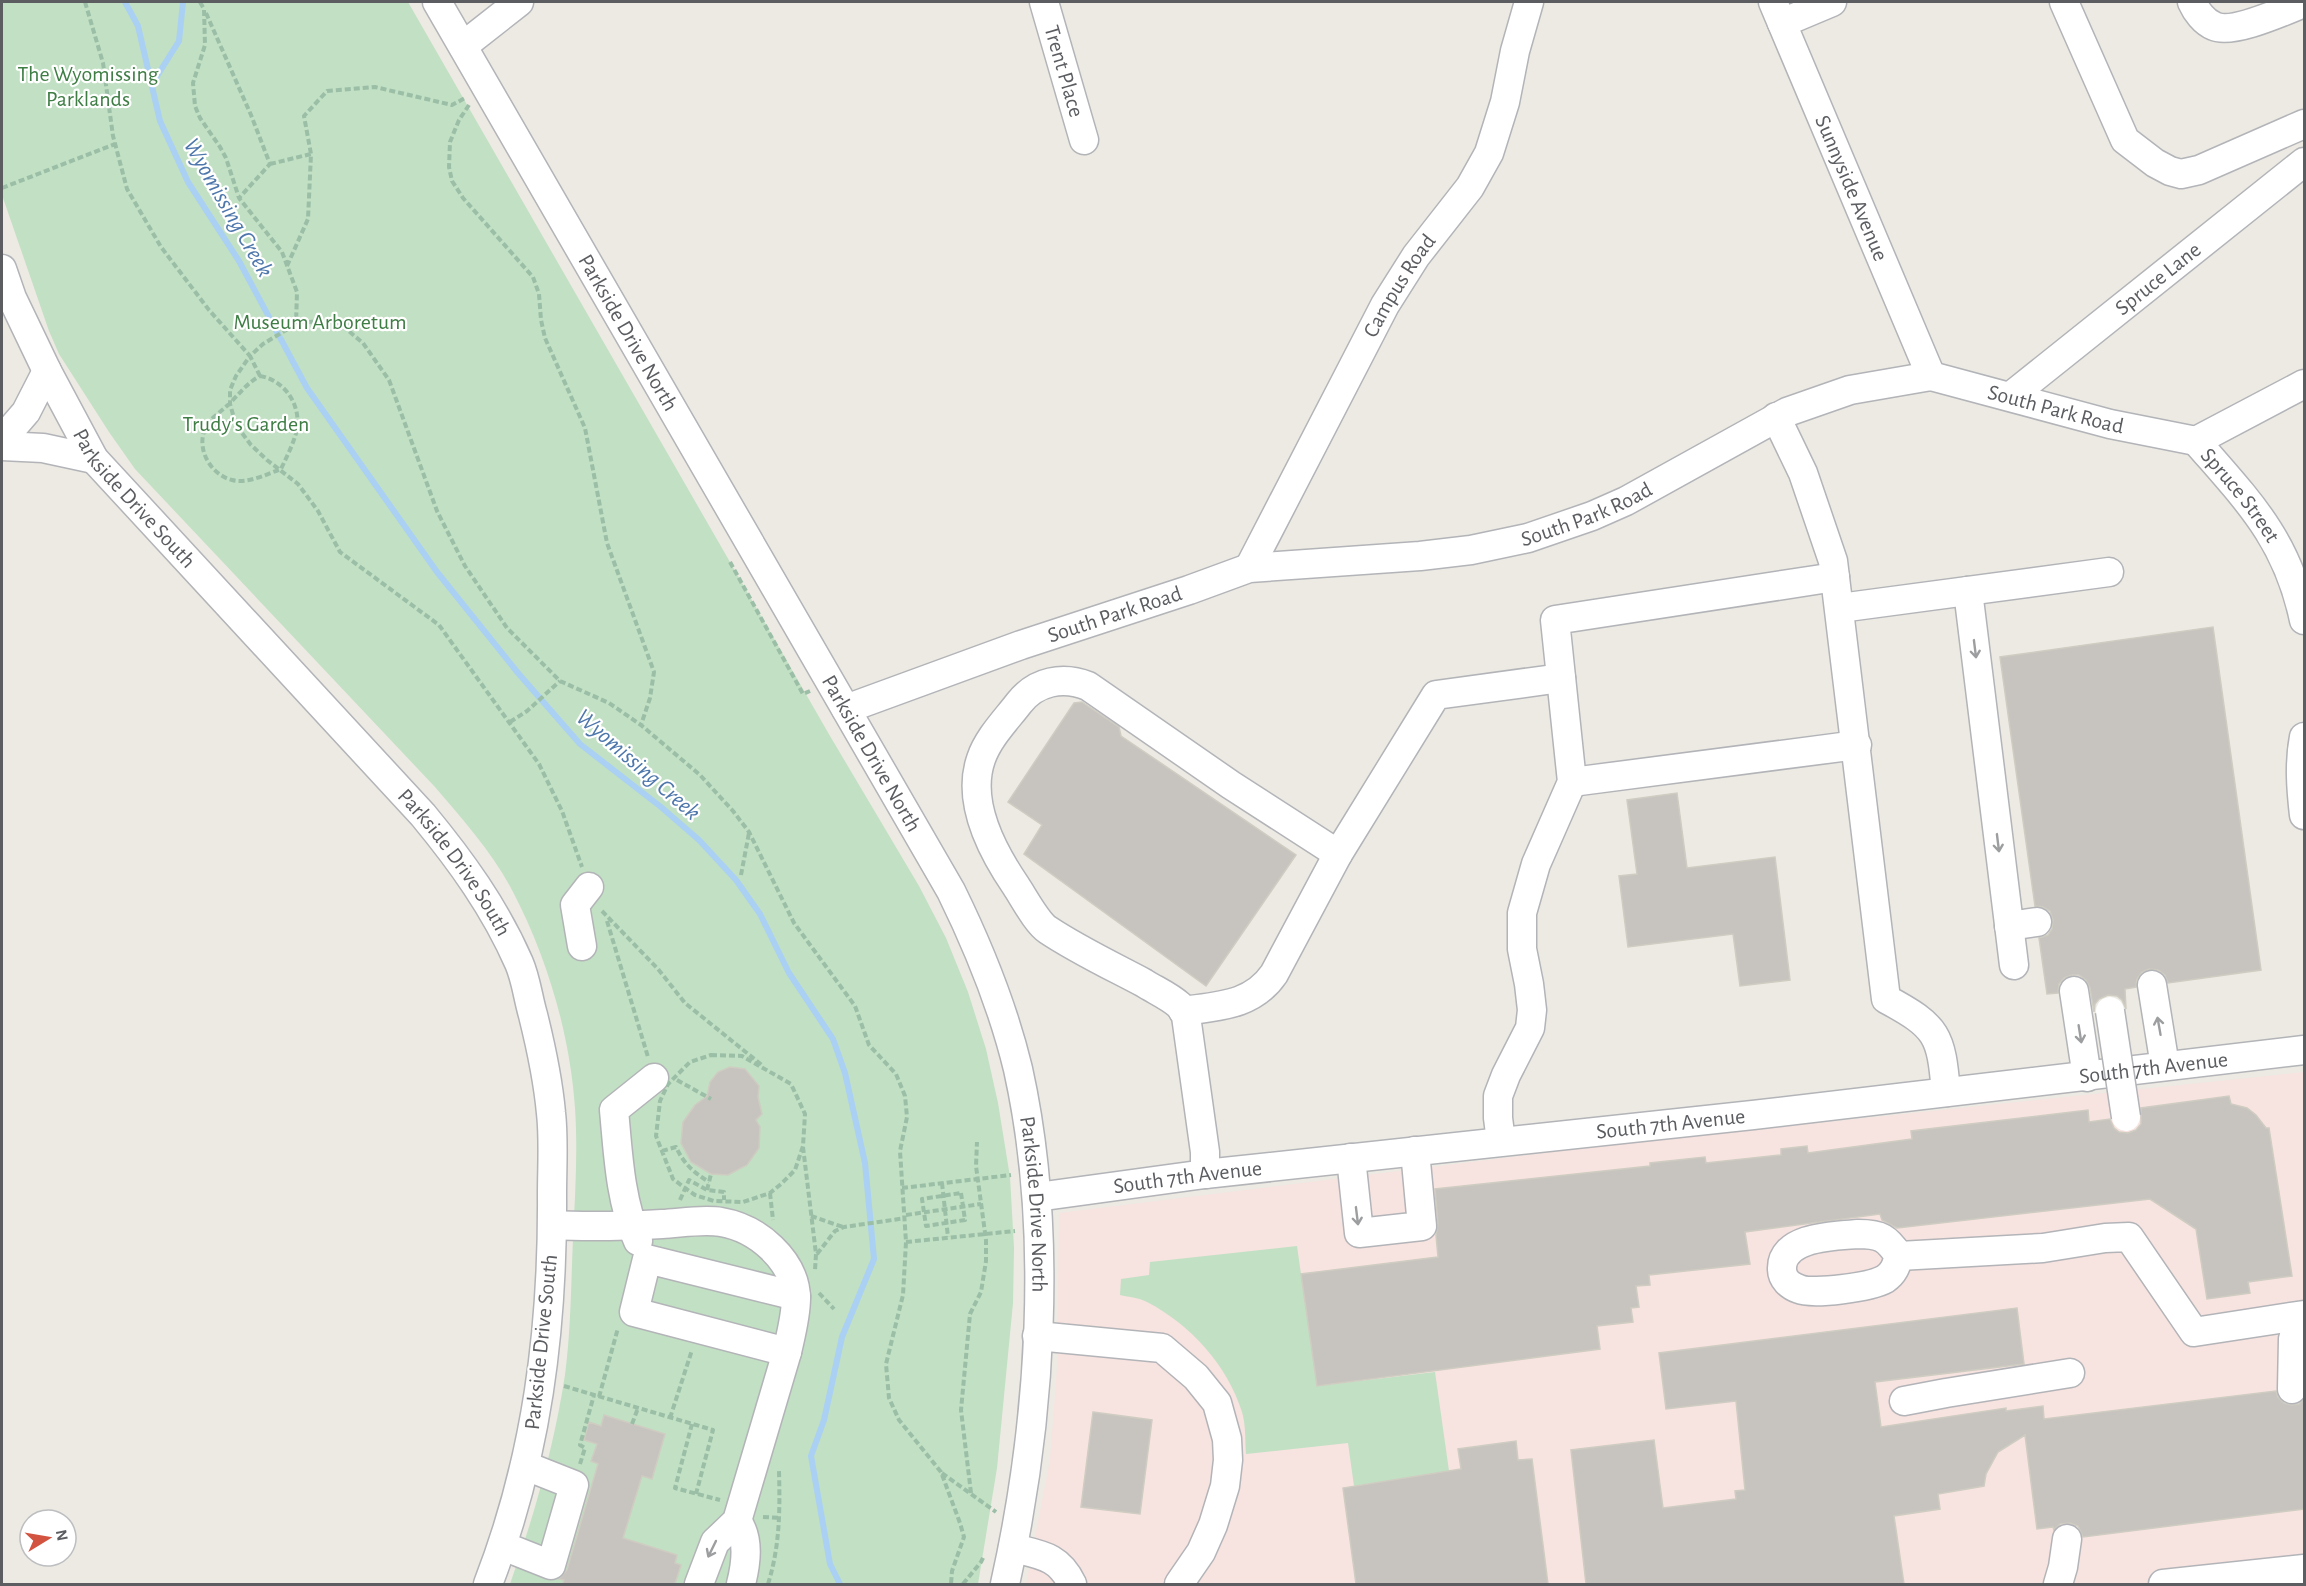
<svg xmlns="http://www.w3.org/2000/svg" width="2306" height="1586" viewBox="0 0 2306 1586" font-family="'Alegreya Sans',sans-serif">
<rect width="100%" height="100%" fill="#eceae3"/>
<path fill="#f7e3e0" d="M 2304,1072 L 2304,1584 L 1026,1584 L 1050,1460 L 1057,1368 L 1059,1213 L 1609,1145 Z"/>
<path fill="#c2e0c3" d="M 2,2 L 408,2 L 830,736 L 919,886 L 946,938 L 968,992 L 986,1049 L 998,1103 L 1010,1177 L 1014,1248 L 1013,1303 L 997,1468 L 978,1584 L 510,1584 C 534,1516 554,1447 565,1375 C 571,1330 571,1284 573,1239 C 575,1196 578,1151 575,1108 C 570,1034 547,957 513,892 C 493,853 463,820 435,787 L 135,469 L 109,432 L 59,354 L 49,331 L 2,195 Z
M 1297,1246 L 1317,1386 L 1435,1372 L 1449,1471 L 1354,1486 L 1348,1443 L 1246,1454 C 1245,1441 1246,1425 1242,1412 C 1228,1366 1190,1324 1147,1302 C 1140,1298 1129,1297 1120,1295 L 1121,1279 L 1149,1275 L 1150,1262 Z"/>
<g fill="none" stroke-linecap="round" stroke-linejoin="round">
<path stroke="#aad0f4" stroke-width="6" d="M 125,2 L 138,26 L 160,121 L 188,182 L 239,261 L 307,388 L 437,572 L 518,673 L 580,744 L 661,807 L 699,840 L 736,880 L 760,914 L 789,973 L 833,1039 L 845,1073 L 865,1163 L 874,1259 L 842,1337 L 824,1420 L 811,1456 L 830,1564 L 840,1584
M 152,84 L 179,41 L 183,2"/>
</g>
<path fill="#c7c4bf" stroke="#cfccc2" stroke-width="1.5" d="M 2213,627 L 2261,970 L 2168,983 L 2165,975 L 2158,970 L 2149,969 L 2142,972 L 2137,979 L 2136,987 L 2125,989 L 2126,1009 L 2122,1000 L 2117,996 L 2108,995 L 2099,999 L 2095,1004 L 2094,1012 L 2090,988 L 2086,980 L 2079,975 L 2072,975 L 2064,978 L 2059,984 L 2058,993 L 2047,994 L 2039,938 L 2048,935 L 2052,929 L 2053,920 L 2050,911 L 2043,907 L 2035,906 L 2000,657 Z
M 1082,702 L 1119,727 L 1121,736 L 1296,855 L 1206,986 L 1024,854 L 1042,825 L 1008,802 L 1074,703 Z
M 1677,793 L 1687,868 L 1775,857 L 1790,980 L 1740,986 L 1733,934 L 1628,947 L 1619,876 L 1637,874 L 1627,800 Z
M 730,1067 L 745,1069 L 759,1086 L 758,1097 L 762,1114 L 756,1120 L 760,1127 L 759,1148 L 747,1165 L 728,1175 L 711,1174 L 691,1162 L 681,1143 L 683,1122 L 695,1105 L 707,1096 L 710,1082 L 718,1072 Z
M 2229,1096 L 2231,1104 L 2247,1108 L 2256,1115 L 2266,1128 L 2269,1128 L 2292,1276 L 2248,1282 L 2250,1293 L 2207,1299 L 2196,1229 L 2150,1199 L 1897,1228 L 1882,1220 L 1880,1214 L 1745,1232 L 1750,1264 L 1649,1275 L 1650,1285 L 1636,1286 L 1639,1307 L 1631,1308 L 1633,1322 L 1597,1326 L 1600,1349 L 1317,1386 L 1301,1274 L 1438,1257 L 1436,1235 L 1438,1224 L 1435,1189 L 1650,1166 L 1650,1163 L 1705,1157 L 1706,1163 L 1781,1155 L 1781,1149 L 1807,1146 L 1808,1153 L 1912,1139 L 1911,1131 L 2088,1110 L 2089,1122 L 2110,1119 L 2114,1128 L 2119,1132 L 2128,1133 L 2136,1130 L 2141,1124 L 2141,1108 Z
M 2017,1308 L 2024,1364 L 1875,1382 L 1881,1427 L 2006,1408 L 2006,1411 L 2043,1406 L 2044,1419 L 2276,1391 L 2278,1397 L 2284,1403 L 2292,1405 L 2299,1404 L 2304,1399 L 2304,1509 L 2083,1537 L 2078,1526 L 2070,1523 L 2060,1524 L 2054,1530 L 2053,1527 L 2037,1529 L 2025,1435 L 1998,1452 L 1986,1474 L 1984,1486 L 1938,1494 L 1940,1509 L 1894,1516 L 1904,1584 L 1586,1584 L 1571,1450 L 1654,1440 L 1663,1508 L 1736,1499 L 1735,1491 L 1745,1490 L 1736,1401 L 1666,1409 L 1659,1353 Z
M 1093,1412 L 1152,1420 L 1140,1514 L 1081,1507 Z
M 604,1415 L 665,1434 L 652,1479 L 642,1476 L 623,1538 L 677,1555 L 675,1563 L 681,1565 L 675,1584 L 563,1584 L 564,1580 L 559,1579 L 567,1570 L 598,1464 L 591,1461 L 597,1444 L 584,1440 L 589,1422 L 601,1426 Z
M 1516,1441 L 1518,1460 L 1532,1459 L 1548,1584 L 1356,1584 L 1343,1488 L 1461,1469 L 1458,1449 Z"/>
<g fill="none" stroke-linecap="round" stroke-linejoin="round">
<g stroke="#b3b4b8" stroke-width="31">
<g id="minor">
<path id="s1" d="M 437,2 L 951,891 C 979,948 1003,1007 1018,1069 C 1054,1231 1041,1423 1005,1584"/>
<path id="s2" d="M 1044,2 L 1084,140"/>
<path id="s3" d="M 1773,2 L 1931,376"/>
<path d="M 2064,2 L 2125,140 L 2155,163 L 2170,171 L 2181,174 L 2199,170 L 2304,124"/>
<path d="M 2192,2 C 2196,11 2204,22 2214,26 C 2232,35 2286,10 2304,3"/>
<path d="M 1782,23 L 1832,2"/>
<path d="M 463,46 L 519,2"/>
<path id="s4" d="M 2,269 L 12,298 L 47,371 L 94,459 L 423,815 C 461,861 495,908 519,963 C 526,979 528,998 533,1015 C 541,1047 548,1080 551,1113 C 554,1139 552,1167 552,1194 C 553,1329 537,1458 488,1584"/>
<path id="s5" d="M 2011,396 L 2304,162"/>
<path d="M 1776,417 L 1803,473 L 1833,561 L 1886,999 C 1938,1027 1941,1035 1946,1092"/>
<path d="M 2,440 L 26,412 L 47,371"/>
<path id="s6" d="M 2196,441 C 2248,501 2287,539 2304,620"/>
<path d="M 2,446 L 43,448 L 94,459"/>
<path id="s7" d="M 1249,568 L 1385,305 L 1416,256 L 1470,187 L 1489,153 L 1505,102 L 1515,51 L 1529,2"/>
<path d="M 1968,591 L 2014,965"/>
<path d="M 1840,608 L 2109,572"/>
<path id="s8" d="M 846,709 L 1021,645 L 1189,590 L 1249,568 L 1420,556 L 1471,550 L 1528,538 L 1592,516 L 1626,501 L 1787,412 L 1850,390 L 1931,376 L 2110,424 L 2196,441 L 2304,384"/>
<path d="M 2304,737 C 2299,763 2301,789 2304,815"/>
<path d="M 1572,782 L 1857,745"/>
<path d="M 2009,926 L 2037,922"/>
<path d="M 582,946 L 575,905 L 589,887"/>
<path d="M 2152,985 L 2165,1066"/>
<path d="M 2074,991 L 2087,1077"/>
<path d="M 1183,1011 C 1218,1006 1252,1006 1274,974 L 1338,854"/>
<path d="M 1501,1141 L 1498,1118 L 1498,1096 L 1506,1075 L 1530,1028 L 1532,1010 L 1529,984 L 1522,949 L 1522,913 L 1536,864 L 1572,782 L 1555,620 L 1835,577"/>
<path d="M 1351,1158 L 1359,1233 L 1422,1226 L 1415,1151"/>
<path d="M 1205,1174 L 1205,1152 L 1186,1016 C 1184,1012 1182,1008 1179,1005 C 1169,996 1155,990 1144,983 C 1112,966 1078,950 1048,930 C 1037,923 1024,898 1016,886 C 992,851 966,802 981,759 C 988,738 1006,720 1019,703 C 1036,681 1063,676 1088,686 L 1231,785 L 1338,854 L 1436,695 L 1561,678"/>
<path id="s9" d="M 1037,1197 L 1205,1174 L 1753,1115 L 2304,1050"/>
<path d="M 553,1225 C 589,1227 625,1226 662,1224 C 681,1223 703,1219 721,1222 C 757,1228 795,1260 796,1298 C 796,1316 791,1334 787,1352 L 737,1521 L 715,1542 L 699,1584"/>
<path d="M 1858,1234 C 1881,1234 1887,1238 1899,1256 C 1896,1266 1894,1273 1885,1279 C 1871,1287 1813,1295 1799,1289 C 1790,1286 1782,1279 1782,1269 C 1781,1236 1836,1236 1858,1234 Z"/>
<path d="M 638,1241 C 620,1201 618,1153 614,1110 L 654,1078"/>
<path d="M 1899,1256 L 2043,1248 L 2105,1238 L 2129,1237 L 2194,1332 L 2304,1315"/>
<path d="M 1037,1336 L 1162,1348 L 1196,1377 L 1217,1403 L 1227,1439 L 1228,1460 L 1225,1486 L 1213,1525 L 1201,1552 L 1179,1584"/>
<path d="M 787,1352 L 634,1312 L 647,1259 L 796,1296"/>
<path d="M 2292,1389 L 2293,1339 L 2297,1325 L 2304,1319"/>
<path d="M 1904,1401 L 1946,1393 L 2070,1373"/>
<path d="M 737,1521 C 750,1539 746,1564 741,1584"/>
<path d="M 503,1546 L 551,1565 L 574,1485 L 526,1466"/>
<path d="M 1013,1548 C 1041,1555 1059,1556 1072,1584"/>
<path d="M 2058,1584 L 2063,1567 L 2067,1539"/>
<path d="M 2163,1584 L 2304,1569"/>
</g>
</g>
<path stroke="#9bbea7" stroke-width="4" stroke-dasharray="6 3" stroke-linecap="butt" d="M 85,2 L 103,63 L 113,136 L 127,189 L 161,247 L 209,310 L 250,356 L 236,376 L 230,390 L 230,404 L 236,425 L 251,445 L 267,460 L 298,484 L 318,511 L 340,552 L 439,625 L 539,764 L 562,811 L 582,867
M 200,2 L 204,9 L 205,45 L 193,83 L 195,106 L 200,118 L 220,147 L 226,158 L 239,198 L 282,252 L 297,292 L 296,324
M 206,13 L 251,115 L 270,164 L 239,198
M 469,105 L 459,120 L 450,142 L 449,167 L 452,181 L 463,198 L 533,277 L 539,294 L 541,320 L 545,338 L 585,428 L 607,543 L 654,672 L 650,698 L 641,725
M 270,164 L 311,154
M 2,188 L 115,144
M 287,266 L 308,219 L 311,154 L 304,116 L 327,91 L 375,87 L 452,105 L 465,98
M 260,376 L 250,356 L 263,344 L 296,324 L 324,320 L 345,328 L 363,343 L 389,380 L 437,511 L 465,566 L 507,628 L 560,681 L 609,703 L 641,725 L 700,775 L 733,811 L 749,832 L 794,923 L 855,1006 L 869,1045 L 896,1074 L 905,1096 L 907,1117 L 900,1151 L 906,1242 L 903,1295 L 886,1364 L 889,1398 L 899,1420 L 941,1472 L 960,1523 L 964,1537 L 952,1571 L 951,1584
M 260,376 C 284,380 301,404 297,429 C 294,443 287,456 281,469 C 267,474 248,484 232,480 C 208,474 193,443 209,422 C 215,415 223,410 230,403 C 240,393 247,383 260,376 Z
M 730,562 L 803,694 L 810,691
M 510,722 L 527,711 L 560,681
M 741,875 L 749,833
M 602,911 L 658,969 L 685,1003 L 763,1066
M 607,921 L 648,1057
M 711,1055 L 742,1056 L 791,1084 L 805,1114 L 803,1146 L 795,1170 L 781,1184 L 770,1193 L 743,1202 L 714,1201 L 695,1195 L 685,1188 L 673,1179 L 656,1136 L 660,1101 L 668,1084 L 690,1062 Z
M 677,1080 L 711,1099
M 803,1147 L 816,1254 L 815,1270
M 662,1151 L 676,1147 C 684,1164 693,1172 709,1182
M 942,1183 L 948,1237
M 902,1188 L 1011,1175
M 707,1190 L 711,1174
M 770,1193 L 773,1220
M 961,1193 L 965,1220 L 926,1226 L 922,1199 Z
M 680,1200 L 689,1180 L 707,1190 L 724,1192 L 724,1200
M 906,1215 L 981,1204
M 811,1216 L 843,1227
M 906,1242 L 1015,1231
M 817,1254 L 835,1231 L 844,1227 L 906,1218
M 819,1293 L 834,1309
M 564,1386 L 713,1430 L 696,1494
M 599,1397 L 618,1328
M 670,1418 L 692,1350
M 632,1424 L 638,1408
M 692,1424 L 675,1488 L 720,1500
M 580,1464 L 585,1448 L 580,1445 L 594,1395
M 942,1473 L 996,1512
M 971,1493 L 961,1410 L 970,1314 L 981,1292 L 986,1261 L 986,1240 L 976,1166 L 977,1142
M 763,1517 L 781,1518
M 768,1584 C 780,1546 780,1510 779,1471
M 963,1584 L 981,1562 L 984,1556"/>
<use href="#minor" stroke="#fff" stroke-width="28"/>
<g stroke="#b3b4b8" stroke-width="31" stroke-linecap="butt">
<path id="minor-bridge" d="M 2110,1011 L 2126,1117"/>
</g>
<use href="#minor-bridge" stroke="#fff" stroke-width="28"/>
</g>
<defs><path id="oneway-shaft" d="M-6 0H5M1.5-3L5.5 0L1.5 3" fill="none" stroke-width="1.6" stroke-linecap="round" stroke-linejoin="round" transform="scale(1.5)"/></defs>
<g stroke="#9d9ea0">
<use href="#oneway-shaft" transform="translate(1975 649) rotate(83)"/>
<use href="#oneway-shaft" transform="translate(1998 843) rotate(83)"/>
<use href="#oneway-shaft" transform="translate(2159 1026) rotate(-100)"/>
<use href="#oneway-shaft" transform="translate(2080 1034) rotate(81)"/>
<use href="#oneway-shaft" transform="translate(1357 1216) rotate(83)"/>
<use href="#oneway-shaft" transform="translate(712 1549) rotate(116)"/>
</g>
<g text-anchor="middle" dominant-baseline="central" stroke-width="4.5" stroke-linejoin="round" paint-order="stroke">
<g font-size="22" fill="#5b5d61" stroke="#fff">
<text stroke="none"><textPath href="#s2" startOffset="72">Trent Place</textPath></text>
<text stroke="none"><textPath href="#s3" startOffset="202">Sunnyside Avenue</textPath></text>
<text stroke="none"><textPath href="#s5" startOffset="188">Spruce Lane</textPath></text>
<text stroke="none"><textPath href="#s7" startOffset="320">Campus Road</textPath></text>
<text stroke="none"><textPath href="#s1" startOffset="382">Parkside Drive North</textPath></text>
<text stroke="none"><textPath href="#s8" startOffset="1275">South Park Road</textPath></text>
<text stroke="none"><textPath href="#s6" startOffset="70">Spruce Street</textPath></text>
<text stroke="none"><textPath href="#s4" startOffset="267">Parkside Drive South</textPath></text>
<text stroke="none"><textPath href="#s8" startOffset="771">South Park Road</textPath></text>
<text stroke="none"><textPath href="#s8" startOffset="285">South Park Road</textPath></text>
<text stroke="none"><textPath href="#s1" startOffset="868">Parkside Drive North</textPath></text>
<text stroke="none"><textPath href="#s4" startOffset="753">Parkside Drive South</textPath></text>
<text stroke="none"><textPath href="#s9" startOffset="1124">South 7th Avenue</textPath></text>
<text stroke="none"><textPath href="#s9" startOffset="638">South 7th Avenue</textPath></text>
<text stroke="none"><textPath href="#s9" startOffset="152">South 7th Avenue</textPath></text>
<text stroke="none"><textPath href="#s1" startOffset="1354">Parkside Drive North</textPath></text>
<text transform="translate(541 1342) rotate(-84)">Parkside Drive South</text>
</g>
<g font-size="22" fill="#3e7d44" stroke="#fff">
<text x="88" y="74">The Wyomissing<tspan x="88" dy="25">Parklands</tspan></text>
<text x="320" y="322">Museum Arboretum</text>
<text x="246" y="424">Trudy's Garden</text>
</g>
<g font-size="24" font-style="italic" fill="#4e77ac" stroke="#fff">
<text transform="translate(228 208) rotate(60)">Wyomissing Creek</text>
<text transform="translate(638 765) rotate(41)">Wyomissing Creek</text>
</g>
</g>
<rect width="2306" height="1586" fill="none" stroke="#5b5d61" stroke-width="6"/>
<g transform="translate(48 1538) rotate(79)"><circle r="28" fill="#ffffff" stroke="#bdbec0" stroke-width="1.5"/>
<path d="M0-4.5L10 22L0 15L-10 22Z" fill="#d35341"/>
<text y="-9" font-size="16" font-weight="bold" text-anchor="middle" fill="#5b5d61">N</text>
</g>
</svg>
